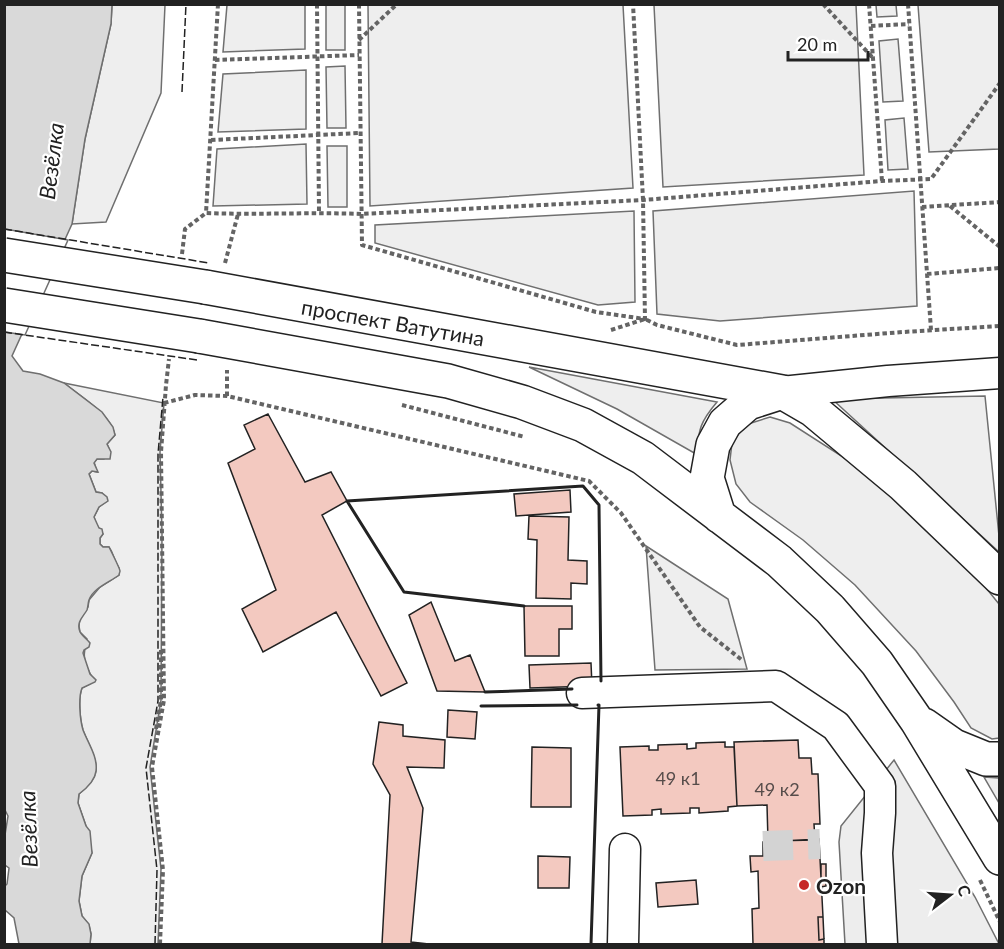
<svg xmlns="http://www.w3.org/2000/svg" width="1004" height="949" viewBox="0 0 1004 949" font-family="Lato,sans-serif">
<rect width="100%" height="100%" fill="#fff"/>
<path fill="#eee" stroke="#6f6f6f" stroke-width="1.5" d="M 112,5 L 165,5 L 161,93 L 106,222 L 72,224 L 85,139 L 111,24 Z
M 227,5 L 305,5 L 305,49 L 223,52 Z
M 326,5 L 345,5 L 345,50 L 326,50 Z
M 368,5 L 623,5 L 633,188 L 370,206 Z
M 654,5 L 856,5 L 864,175 L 663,187 Z
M 876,5 L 896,5 L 897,16 L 877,17 Z
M 918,5 L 999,5 L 999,149 L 929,152 Z
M 898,39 L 903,101 L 883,102 L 879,41 Z
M 345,66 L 346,128 L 327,128 L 326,67 Z
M 306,70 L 306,129 L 218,132 L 223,74 Z
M 904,118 L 908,169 L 888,170 L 885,120 Z
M 306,144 L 307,204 L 213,206 L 217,149 Z
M 327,146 L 347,146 L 347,207 L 328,207 Z
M 634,211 L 635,302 L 598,305 L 375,243 L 375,225 Z
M 529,367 L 717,402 C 700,422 699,429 696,454 L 617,409 Z
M 64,383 L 164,403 L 160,452 L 162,533 L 161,700 L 150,767 L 161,869 L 158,944 L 90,944 L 91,934 L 89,925 L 82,916 L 79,901 L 82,876 L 92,853 L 86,826 L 78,803 L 79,794 C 86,788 95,780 96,771 C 98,760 87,741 83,730 C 80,720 78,698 82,688 L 90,684 L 92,677 C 84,663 82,655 87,639 L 80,632 L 79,626 L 80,618 L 88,607 L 89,600 L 100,587 L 119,575 L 119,568 C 114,561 114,554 109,547 L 103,547 L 100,544 L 100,538 L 103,534 L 96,524 L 94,517 L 99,507 L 107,501 L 102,493 L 96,492 L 89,474 L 92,471 L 97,472 L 94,462 L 97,459 L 104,459 L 109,449 L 107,444 L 115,435 C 110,413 81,397 64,383 Z
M 985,396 L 999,536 L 999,552 L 832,399 Z
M 770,417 L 790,423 L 854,464 L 923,520 L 978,578 L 999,604 L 999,738 L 992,739 L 971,728 L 954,702 L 916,651 L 855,585 L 803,540 L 750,502 L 736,484 L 730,460 L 732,443 L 745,425 Z
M 646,546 L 728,599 L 747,669 L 655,670 Z
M 984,777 L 999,778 L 999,803 Z"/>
<path fill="#ededed" stroke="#6f6f6f" stroke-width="1.5" d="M 914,191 L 917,306 L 720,321 L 657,314 L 653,211 Z
M 894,760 L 975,897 L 999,944 L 845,944 L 839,842 L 841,826 Z"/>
<path fill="#d9d9d9" stroke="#6f6f6f" stroke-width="1.5" d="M 5,5 L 112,5 L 111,24 L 85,139 L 72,224 L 12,356 L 23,371 L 40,374 L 64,383 L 102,412 L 113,427 L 115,435 L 107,444 L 111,452 L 110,459 L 97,459 L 94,463 L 98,472 L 92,471 L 89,474 L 96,492 L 102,493 L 107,497 L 108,501 L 99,507 L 94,517 L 99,528 L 102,529 L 103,534 L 100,538 L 100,544 L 103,547 L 109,547 C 110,549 120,569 120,571 C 120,572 119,574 119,575 C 110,582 93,588 89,600 C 88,603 88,607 87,610 C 83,617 76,622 80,632 C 82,636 87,639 90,643 L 89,647 L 84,650 L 83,653 L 90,674 L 96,680 L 95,682 L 82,688 C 78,698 80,720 83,730 C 88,743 98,757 96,771 C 95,781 87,788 79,794 L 78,803 L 86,826 L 90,831 L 92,853 L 82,876 L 79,901 L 82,916 L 89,924 L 91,934 L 90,944 L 19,944 L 14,918 L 5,910 L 5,886 L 7,884 L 9,868 L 5,865 L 5,835 L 8,816 L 5,810 Z"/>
<path fill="#fff" stroke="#6f6f6f" stroke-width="1.5" d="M 5,229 L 68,240 L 25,335 L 5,332 Z"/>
<path fill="#f3c9c0" stroke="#222" stroke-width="1.5" d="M 268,414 L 305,482 L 331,472 L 347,501 L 322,515 L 407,683 L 381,696 L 336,612 L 263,652 L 242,609 L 276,590 L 228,463 L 255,449 L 244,425 Z
M 570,490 L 571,512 L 516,516 L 514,494 Z
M 529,516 L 569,517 L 568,560 L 587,561 L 587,584 L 571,583 L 571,599 L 536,598 L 537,540 L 528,539 Z
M 431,602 L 455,661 L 470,655 L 485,692 L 437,691 L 409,615 Z
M 524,606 L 572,606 L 572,629 L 559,629 L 559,656 L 525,656 Z
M 591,663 L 592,686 L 530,688 L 529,665 Z
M 448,710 L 477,712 L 475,739 L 447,737 Z
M 379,722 L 403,725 L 403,736 L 445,740 L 444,768 L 407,767 L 423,808 L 411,942 L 429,944 L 382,944 L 390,795 L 373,764 Z
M 798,740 L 799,758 L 811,758 L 812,774 L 818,774 L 820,824 L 814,824 L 815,840 L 768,841 L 767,805 L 737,806 L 734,742 Z
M 725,742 L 725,747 L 734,747 L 737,806 L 728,807 L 728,811 L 699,813 L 699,808 L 690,808 L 690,813 L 661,814 L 661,809 L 652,810 L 652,815 L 623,816 L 620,747 L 649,746 L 649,750 L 658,750 L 658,745 L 687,744 L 687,749 L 696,748 L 696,743 Z
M 532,747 L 571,748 L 571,807 L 531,807 Z
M 819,839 L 823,917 L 818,917 L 819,940 L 824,939 L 824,944 L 753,944 L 752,909 L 759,908 L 758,871 L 751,872 L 750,856 L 763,856 L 763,842 Z
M 538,856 L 570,857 L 569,888 L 538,888 Z
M 821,864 L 826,864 L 826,886 L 821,887 Z
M 696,880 L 698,904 L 658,907 L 656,883 Z
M 818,917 L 823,917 L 824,939 L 819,940 Z"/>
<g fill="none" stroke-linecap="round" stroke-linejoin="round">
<path stroke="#d3d3d3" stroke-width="30" stroke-dasharray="30 15" stroke-linecap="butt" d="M 763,846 L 820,844"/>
<g stroke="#222" stroke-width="33">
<path id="minor" d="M 782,392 L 888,381 L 1000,373
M 582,693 L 776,686 L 836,726 L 880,786 L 880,813 L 877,853 L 882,944
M 623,944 L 625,849"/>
</g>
<g stroke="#222" stroke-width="36">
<path id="major" d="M 205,287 L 782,392 L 813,410 L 903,485 L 1000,578
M 199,336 L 448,381 L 522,402 L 583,425 L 643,458 L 779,561 L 830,609 L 877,663 L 917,721 L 1000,858
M 719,516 L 707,478 L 713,445 L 725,423 L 748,403 L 782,392
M 924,725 L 954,746 L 986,759 L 1000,759"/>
</g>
<path stroke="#646464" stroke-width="4" stroke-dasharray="4.5 3" stroke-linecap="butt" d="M 218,4 L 206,213 C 258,215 310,212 361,214 L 643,200 L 882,181 L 931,179 L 1000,83
M 317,4 L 319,212
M 359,4 L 362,245 L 596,312 L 645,319 L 643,200 L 633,4
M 823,4 L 873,58
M 869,4 L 882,181
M 908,4 L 931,330
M 871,26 L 909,24
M 359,40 L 397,4
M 215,60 L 359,55
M 211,140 L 360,133
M 950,206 L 1000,247
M 922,207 L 1000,202
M 182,254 L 185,229 L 206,213
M 225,263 L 238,214
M 927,274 L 1000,268
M 611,330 L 645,319 L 657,325 L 737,345 L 903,332 L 1000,326
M 227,396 L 227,370
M 164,403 L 195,395 L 227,396 L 589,481 L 621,513 L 700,627 L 742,660
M 402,405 L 525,437
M 156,729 L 161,700 L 161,650
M 980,880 L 1000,922
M 160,944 L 163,870 L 152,767 L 164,700 L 161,452 L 166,385 L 169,359"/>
<use href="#minor" stroke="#fff" stroke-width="30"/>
<use href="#major" stroke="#fff" stroke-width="33"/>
<g stroke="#222" stroke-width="36" stroke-linecap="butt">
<path id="major-bridge" d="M 4,255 L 205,287
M 4,305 L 199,336"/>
</g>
<use href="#major-bridge" stroke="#fff" stroke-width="33"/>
<path stroke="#222" stroke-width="1.5" stroke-dasharray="8 3" stroke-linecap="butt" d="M 182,92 L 186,4
M 4,229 L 209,263
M 4,332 L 197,360
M 155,944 L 157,870 L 146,768 L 158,701 L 158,454 L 163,397"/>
<path stroke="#222" stroke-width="3" d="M 524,606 L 404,592 L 347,501 L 583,486 L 599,505 L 601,681
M 485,692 L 572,689
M 481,706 L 577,705
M 591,944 L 599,705 L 598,705"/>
</g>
<circle fill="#c62828" stroke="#fff" stroke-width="2" cx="804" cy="885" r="6"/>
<g text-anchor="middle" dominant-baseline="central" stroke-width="4.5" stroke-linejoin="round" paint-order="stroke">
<g font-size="18" fill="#564c4a">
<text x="678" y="778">49 к1</text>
<text x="777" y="789">49 к2</text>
</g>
<g font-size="21" fill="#222" stroke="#fff">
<text transform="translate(393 322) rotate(10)">проспект Ватутина</text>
</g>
<g font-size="21" font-weight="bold" fill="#222" stroke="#fff" text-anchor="start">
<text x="816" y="885">Ozon</text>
</g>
<g font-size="22" font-style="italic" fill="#222" stroke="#fff">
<text transform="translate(51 161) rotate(-83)">Везёлка</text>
<text transform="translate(28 829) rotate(-92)">Везёлка</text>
</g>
</g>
<rect width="1004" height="949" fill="none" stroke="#222222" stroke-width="12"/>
<g transform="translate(950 895) rotate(73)" stroke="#ffffff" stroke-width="4.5" paint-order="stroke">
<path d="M0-4.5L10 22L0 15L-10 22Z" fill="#222222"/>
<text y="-9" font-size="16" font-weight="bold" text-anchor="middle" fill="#222222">С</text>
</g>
<path d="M788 51v9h80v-9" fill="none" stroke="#222222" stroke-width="3"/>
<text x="797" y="51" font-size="18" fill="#222222" stroke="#ffffff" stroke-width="4.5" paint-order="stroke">20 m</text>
</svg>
